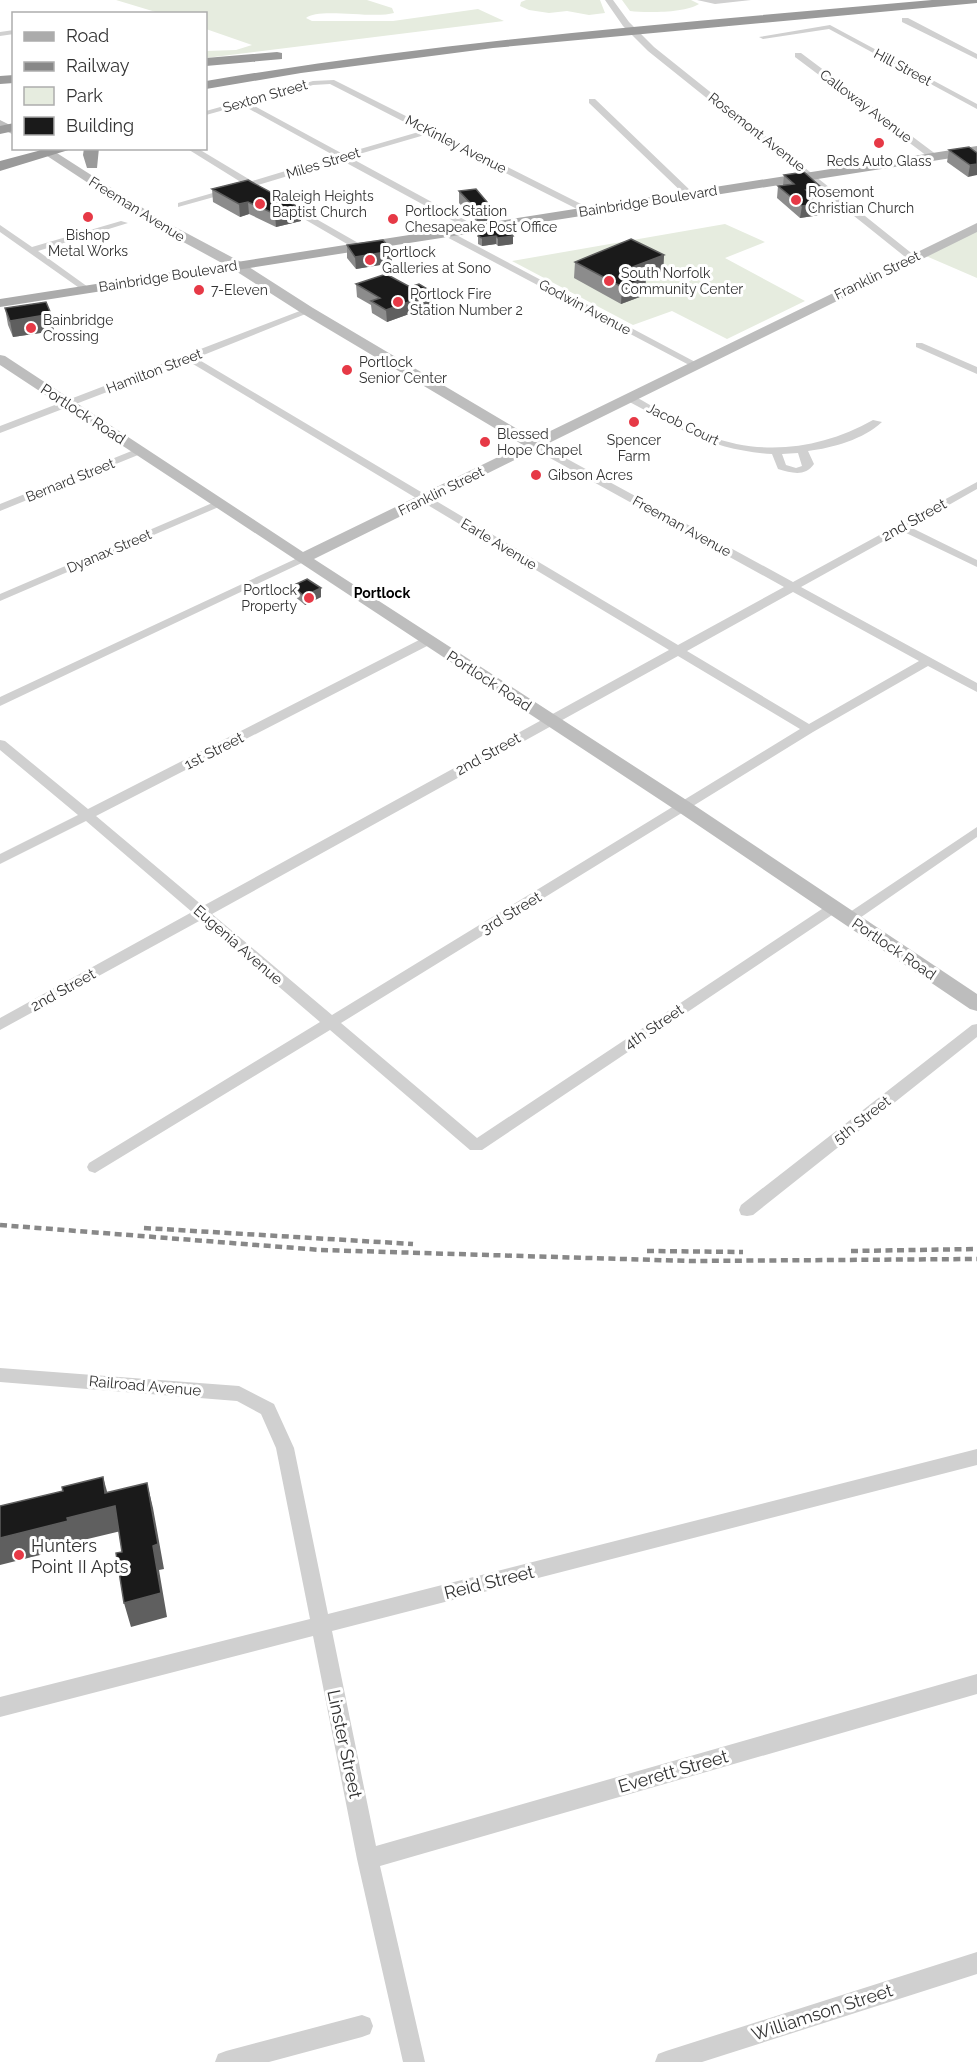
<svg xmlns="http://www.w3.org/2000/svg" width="977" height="2062" viewBox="0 0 977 2062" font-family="Raleway,sans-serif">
<rect width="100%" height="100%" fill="#fff"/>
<path fill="#e6ecdf" d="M 116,0 L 367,0 L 392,8 L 394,13 C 373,19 318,7 306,18 L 312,21 L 393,21 L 478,9 L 504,21 L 206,58 L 206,51 L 236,50 L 252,45 L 206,29 L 206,14 L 159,13 Z
M 526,0 L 600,0 L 605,13 L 589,15 L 567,11 L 549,13 L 529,10 L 520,6 L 521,2 Z
M 622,0 L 691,0 L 699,4 C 686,13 645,13 630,11 Z
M 725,224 L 765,242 L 725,258 L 805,301 L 727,339 L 672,311 L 633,325 L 512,261 Z
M 977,231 L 977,278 L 926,256 Z"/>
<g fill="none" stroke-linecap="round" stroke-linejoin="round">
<path fill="#d0d0d0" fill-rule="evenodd" d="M 605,0 L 613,0 L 629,22 L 654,47 L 915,256 L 915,260 L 909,260 L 648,51 L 623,26 Z
M 697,0 L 751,0 L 715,4 Z
M 902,18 L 908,18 L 977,54 L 977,59 L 902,22 Z
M 830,25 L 977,104 L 977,109 L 829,29 L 763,39 L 759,37 Z
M 14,30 L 14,34 L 0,36 L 0,32 Z
M 795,53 L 801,53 L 937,155 L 937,159 L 931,159 L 795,57 Z
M 334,80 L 589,208 L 590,210 L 583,212 L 428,134 L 349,157 L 476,226 L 476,230 L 470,230 L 341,160 L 258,185 L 261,188 L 260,190 L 250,187 L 178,207 L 178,203 L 244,184 L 186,148 L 197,148 L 252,181 L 335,156 L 242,105 L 206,115 L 206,111 L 313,81 ZM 330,84 L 422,131 L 343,154 L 249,103 L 313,85 Z
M 589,99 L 595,99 L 693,193 L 693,197 L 687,197 L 589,103 Z
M 283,200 L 360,244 L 361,246 L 354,248 L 280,205 L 279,203 Z
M 121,221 L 128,223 L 38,251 L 88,287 L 90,289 L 85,292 L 0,232 L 0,225 L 32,247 Z
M 441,230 L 447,230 L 699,364 L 691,366 L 441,234 Z
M 305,309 L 313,311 L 196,358 L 678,645 L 784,587 L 530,447 L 530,443 L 538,443 L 793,582 L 977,482 L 977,489 L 910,527 L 977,560 L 977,567 L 902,531 L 801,587 L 977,683 L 977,692 L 928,666 L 813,732 L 341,1023 L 477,1138 L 828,905 L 838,905 L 840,908 L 838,911 L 482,1150 L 470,1150 L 330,1030 L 95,1173 L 89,1171 L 87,1167 L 89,1163 L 320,1022 L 201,920 L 0,1030 L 0,1018 L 192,912 L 86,821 L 0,864 L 0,854 L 78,815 L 0,750 L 0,740 L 5,741 L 88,809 L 423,638 L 431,638 L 431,644 L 96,816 L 203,906 L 669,650 L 188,361 L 0,433 L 0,426 ZM 793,592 L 919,661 L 809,724 L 687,651 ZM 678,656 L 800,729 L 332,1015 L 212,914 Z
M 916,343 L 922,343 L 977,367 L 977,374 L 916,347 Z
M 624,395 L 632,395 C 657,408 682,426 709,436 C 765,457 823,448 873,420 L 882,422 C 864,439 833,448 808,451 L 814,464 C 805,477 792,473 778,469 L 772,454 C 709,450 677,427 624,399 ZM 798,453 L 802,466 L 796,468 L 786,465 L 782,454 Z
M 139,448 L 143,449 L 143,453 L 0,511 L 0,504 Z
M 217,501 L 222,504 L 221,506 L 0,601 L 0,594 Z
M 304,555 L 308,556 L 308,560 L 0,706 L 0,697 Z
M 977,827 L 977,837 L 854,922 L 844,922 L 842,919 L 844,916 Z
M 977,1024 L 977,1037 L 753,1215 L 747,1216 L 741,1215 L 739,1210 L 741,1205 L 972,1025 Z
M 0,1368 L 239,1386 L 274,1404 L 294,1448 L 328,1614 L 977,1449 L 977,1465 L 332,1631 L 376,1846 L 977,1674 L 977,1694 L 380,1866 L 425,2062 L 403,2062 L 357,1859 L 313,1636 L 0,1717 L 0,1697 L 310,1619 L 276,1448 L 261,1414 L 237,1401 L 0,1382 Z
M 977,1952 L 977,1974 L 702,2062 L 655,2062 L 658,2054 L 666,2051 Z
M 362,2015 L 370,2018 L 373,2026 L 370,2034 L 362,2037 L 269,2062 L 215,2062 L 218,2054 L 226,2051 Z"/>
<path fill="#bdbdbd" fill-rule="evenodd" d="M 0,120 L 14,127 L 14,135 L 0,128 Z
M 35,148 L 49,148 L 160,219 L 241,262 L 313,308 L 534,439 L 977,223 L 977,232 L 314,559 L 691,803 L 977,994 L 977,1011 L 970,1009 L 677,811 L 0,365 L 0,355 L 5,356 L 303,552 L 523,445 L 303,314 L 231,268 L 152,225 Z"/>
<path fill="#ababab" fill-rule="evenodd" d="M 977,146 L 977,154 L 0,307 L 0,299 Z"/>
<path fill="#9a9a9a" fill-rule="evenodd" d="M 932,0 L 977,0 L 977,3 L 493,48 L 301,73 L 206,89 L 206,81 C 447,40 689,22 932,0 Z
M 277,52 L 282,53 L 282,59 L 206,66 L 206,58 Z
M 14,75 L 14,83 L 0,84 L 0,76 Z
M 14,123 L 14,131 L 0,134 L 0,126 Z
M 49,148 L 75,148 L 0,171 L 0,161 Z
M 84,148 L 99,148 L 97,168 L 87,168 L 83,155 Z"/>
<path stroke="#888" stroke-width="4.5" stroke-dasharray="7 4.5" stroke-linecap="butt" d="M 0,1225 L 321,1250 L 690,1261 L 977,1259
M 144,1228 L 413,1244
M 647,1251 L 743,1252
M 851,1251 L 977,1249"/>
</g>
<path fill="#8c8c8c" d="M 949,150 L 977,153 L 968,177 L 947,162 Z
M 784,175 L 820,199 L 818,200 L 820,215 L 800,218 L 777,198 L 778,186 L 783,185 Z
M 212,189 L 300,208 L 301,221 L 276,227 L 249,214 L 240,217 L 213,202 Z
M 459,191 L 492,220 L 477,222 L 459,203 Z
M 478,236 L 513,236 L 513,244 L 498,246 L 496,244 L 482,246 L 478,244 Z
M 347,245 L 392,263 L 356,269 L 347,258 Z
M 664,255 L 663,271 L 645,278 L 645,295 L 621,304 L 574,278 L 575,262 Z
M 356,284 L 410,287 L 434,305 L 387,322 L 372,313 L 371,305 L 357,297 Z
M 5,308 L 51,314 L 54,331 L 13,337 L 8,325 Z
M 292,586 L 321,597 L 305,605 L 293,595 Z"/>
<path fill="#5f5f5f" d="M 977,164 L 977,175 L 968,177 L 970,165 Z
M 822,188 L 820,199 L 805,202 L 806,190 Z
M 248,202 L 249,214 L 240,217 L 239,204 Z
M 822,203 L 820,215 L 800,218 L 802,206 Z
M 300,208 L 301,221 L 276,227 L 275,214 Z
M 492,208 L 492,220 L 477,222 L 477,210 Z
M 496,236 L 496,244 L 482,246 L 482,238 Z
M 513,236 L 513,244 L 498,246 L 498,238 Z
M 392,251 L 392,263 L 356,269 L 355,257 Z
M 664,255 L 663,271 L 626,285 L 627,269 Z
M 646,278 L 645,295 L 621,304 L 622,287 Z
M 434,293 L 434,305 L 387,322 L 386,310 Z
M 51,314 L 54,331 L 13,337 L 10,321 Z
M 321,588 L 321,597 L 305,605 L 304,596 Z
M 103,1477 L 110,1502 L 115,1506 L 121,1531 L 75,1542 L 76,1546 L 0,1565 L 0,1538 L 67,1518 L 105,1493 Z
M 147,1483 L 153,1508 L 164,1569 L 159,1570 L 167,1617 L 131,1627 L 124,1603 L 153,1546 Z"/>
<path fill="#1a1a1a" stroke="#5f5f5f" stroke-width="1.5" d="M 969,147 L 977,153 L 977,164 L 970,165 L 949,150 Z
M 804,172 L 822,188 L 806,190 L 822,203 L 802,206 L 778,186 L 794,184 L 784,175 Z
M 248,180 L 300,208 L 275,214 L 248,202 L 239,204 L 212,189 Z
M 476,189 L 492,208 L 477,210 L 459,191 Z
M 502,223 L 513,236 L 498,238 L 496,236 L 482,238 L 478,236 L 487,225 Z
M 631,239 L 664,255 L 627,269 L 646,278 L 622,287 L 575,262 Z
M 383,240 L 392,251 L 355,257 L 347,245 Z
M 386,274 L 410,287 L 419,284 L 434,293 L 386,310 L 371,301 L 380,298 L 356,284 Z
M 46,302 L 51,314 L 10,321 L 5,308 Z
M 307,579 L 321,588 L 304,596 L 292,586 Z
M 103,1477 L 105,1493 L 147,1483 L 158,1544 L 153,1546 L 161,1593 L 124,1603 L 116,1553 L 122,1552 L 115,1506 L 67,1518 L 68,1521 L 0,1538 L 0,1506 L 63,1491 L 62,1487 Z"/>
<g fill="#e63946" stroke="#fff" stroke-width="2">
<circle cx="879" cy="143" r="6"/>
<circle cx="796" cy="200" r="6"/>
<circle cx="260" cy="204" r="6"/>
<circle cx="88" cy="217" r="6"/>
<circle cx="393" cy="219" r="6"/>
<circle cx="370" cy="260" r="6"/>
<circle cx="609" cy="281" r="6"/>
<circle cx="199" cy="290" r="6"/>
<circle cx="398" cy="302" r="6"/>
<circle cx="31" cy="328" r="6"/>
<circle cx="347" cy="370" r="6"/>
<circle cx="634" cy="422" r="6"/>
<circle cx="485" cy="442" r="6"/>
<circle cx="536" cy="475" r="6"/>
<circle cx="309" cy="598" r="6"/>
<circle cx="19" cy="1555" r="6"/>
</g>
<g text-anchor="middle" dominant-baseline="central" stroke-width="6" stroke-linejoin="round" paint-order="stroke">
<g font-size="14" fill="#333" stroke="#fff">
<text transform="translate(903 67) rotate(28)">Hill Street</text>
<text transform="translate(265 96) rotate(-16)">Sexton Street</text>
<text transform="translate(866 106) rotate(37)">Calloway Avenue</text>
<text transform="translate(757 132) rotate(38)">Rosemont Avenue</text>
<text transform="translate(456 144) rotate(27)">McKinley Avenue</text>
<text transform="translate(323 163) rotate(-17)">Miles Street</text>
<text transform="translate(648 201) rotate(-9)">Bainbridge Boulevard</text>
<text transform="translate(137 209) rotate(32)">Freeman Avenue</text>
<text transform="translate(877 275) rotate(-26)">Franklin Street</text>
<text transform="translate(168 276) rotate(-9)">Bainbridge Boulevard</text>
<text transform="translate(585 307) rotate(28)">Godwin Avenue</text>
<text transform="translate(154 371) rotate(-21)">Hamilton Street</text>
<text transform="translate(683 424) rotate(26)">Jacob Court</text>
<text transform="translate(70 480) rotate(-22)">Bernard Street</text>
<text transform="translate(441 491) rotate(-26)">Franklin Street</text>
<text transform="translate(682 526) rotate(29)">Freeman Avenue</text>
<text transform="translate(499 544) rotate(31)">Earle Avenue</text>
<text transform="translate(109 551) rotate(-23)">Dyanax Street</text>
</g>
<g font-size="14" fill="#333" stroke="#fff" text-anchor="start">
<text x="879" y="161" text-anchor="middle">Reds Auto Glass</text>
<text x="808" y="192">Rosemont<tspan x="808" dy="16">Christian Church</tspan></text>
<text x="272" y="196">Raleigh Heights<tspan x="272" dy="16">Baptist Church</tspan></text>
<text x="405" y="211">Portlock Station<tspan x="405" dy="16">Chesapeake Post Office</tspan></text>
<text x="88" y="235" text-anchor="middle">Bishop<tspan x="88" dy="16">Metal Works</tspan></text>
<text x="382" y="252">Portlock<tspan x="382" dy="16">Galleries at Sono</tspan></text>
<text x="621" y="273">South Norfolk<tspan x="621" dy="16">Community Center</tspan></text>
<text x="211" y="290">7-Eleven</text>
<text x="410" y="294">Portlock Fire<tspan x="410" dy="16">Station Number 2</tspan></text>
<text x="43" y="320">Bainbridge<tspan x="43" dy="16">Crossing</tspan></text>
<text x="359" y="362">Portlock<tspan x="359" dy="16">Senior Center</tspan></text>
<text x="497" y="434">Blessed<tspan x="497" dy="16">Hope Chapel</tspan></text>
<text x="634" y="440" text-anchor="middle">Spencer<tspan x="634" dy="16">Farm</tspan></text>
<text x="548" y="475">Gibson Acres</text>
<text x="297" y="590" text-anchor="end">Portlock<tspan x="297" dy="16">Property</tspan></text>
</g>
<g font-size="14" font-weight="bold" fill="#000" stroke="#fff">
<text x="382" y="593">Portlock</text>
</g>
<g font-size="15" fill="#333" stroke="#fff">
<text transform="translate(83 414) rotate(33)">Portlock Road</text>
<text transform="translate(914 520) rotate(-29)">2nd Street</text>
<text transform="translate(489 681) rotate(33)">Portlock Road</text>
<text transform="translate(214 751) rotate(-27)">1st Street</text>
<text transform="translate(488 754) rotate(-29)">2nd Street</text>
<text transform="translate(511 913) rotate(-31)">3rd Street</text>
<text transform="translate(238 945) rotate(41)">Eugenia Avenue</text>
<text transform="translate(894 949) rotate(34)">Portlock Road</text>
<text transform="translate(63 990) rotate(-29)">2nd Street</text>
<text transform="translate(654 1027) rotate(-34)">4th Street</text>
<text transform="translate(862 1120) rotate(-38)">5th Street</text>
<text transform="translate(145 1386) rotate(5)">Railroad Avenue</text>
</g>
<g font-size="18" fill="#333" stroke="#fff" text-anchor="start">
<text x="31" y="1545">Hunters<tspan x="31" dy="21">Point II Apts</tspan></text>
</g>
<g font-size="18" fill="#333" stroke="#fff">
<text transform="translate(489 1582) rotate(-14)">Reid Street</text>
<text transform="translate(345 1744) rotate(78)">Linster Street</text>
<text transform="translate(673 1771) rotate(-16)">Everett Street</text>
<text transform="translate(822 2012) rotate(-18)">Williamson Street</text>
</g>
</g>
<rect x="12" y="12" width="195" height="138" fill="#ffffff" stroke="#adadad" stroke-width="1.5"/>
<rect x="24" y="32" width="30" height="9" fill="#ababab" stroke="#adadad" stroke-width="1.5"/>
<text x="66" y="42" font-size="18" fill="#333333">Road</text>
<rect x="24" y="62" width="30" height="9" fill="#888888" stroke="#adadad" stroke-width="1.5"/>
<text x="66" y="72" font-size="18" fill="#333333">Railway</text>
<rect x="24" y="87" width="30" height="18" fill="#e6ecdf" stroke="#adadad" stroke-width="1.5"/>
<text x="66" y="102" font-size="18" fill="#333333">Park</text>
<rect x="24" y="117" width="30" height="18" fill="#1a1a1a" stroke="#adadad" stroke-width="1.5"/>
<text x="66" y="132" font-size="18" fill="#333333">Building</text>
</svg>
